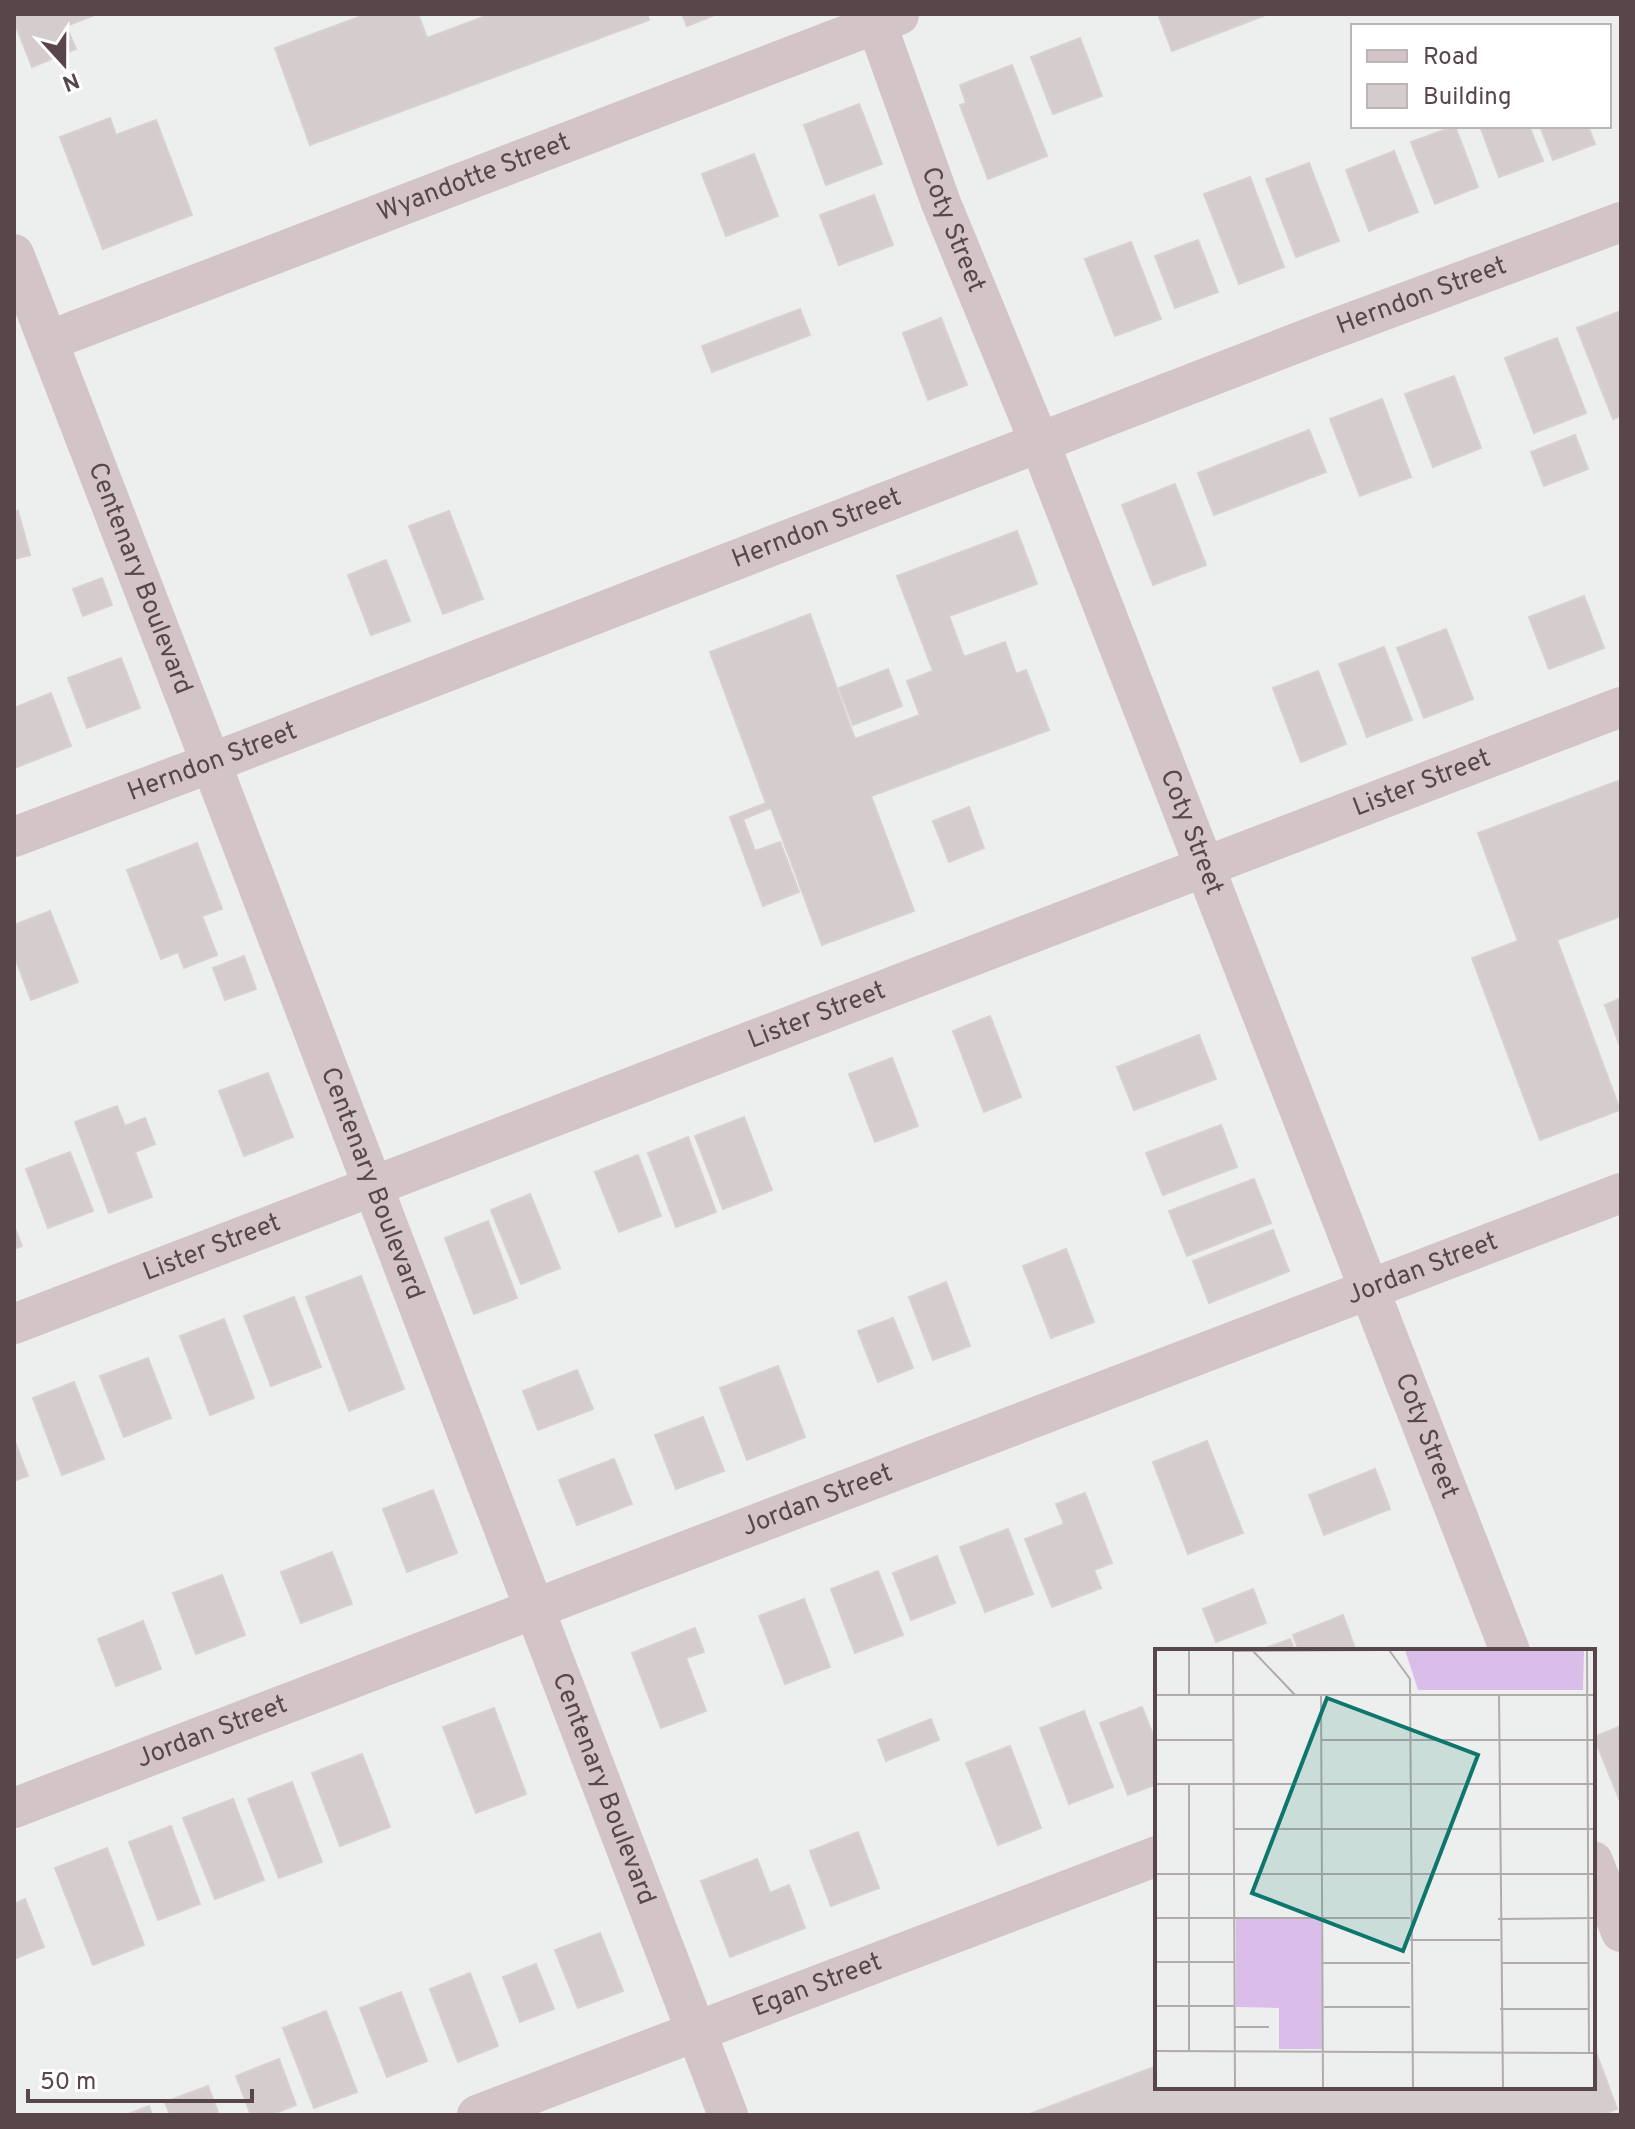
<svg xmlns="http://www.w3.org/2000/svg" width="1635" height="2129" viewBox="0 0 1635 2129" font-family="Overpass,sans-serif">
<rect width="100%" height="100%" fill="#ecefed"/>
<path fill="#d4cccd" stroke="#d8d1d1" stroke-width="2" d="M 14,14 L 97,14 L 66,26 L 76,49 L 32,67 L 14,21 Z
M 367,14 L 418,14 L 427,38 L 491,14 L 647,14 L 649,20 L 310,145 L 275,48 Z
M 682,14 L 717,14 L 687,26 Z
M 1158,14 L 1268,14 L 1172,51 Z
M 1080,38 L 1102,96 L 1053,114 L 1031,57 Z
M 1012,65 L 1047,156 L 988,179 L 960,105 L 966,103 L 960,85 Z
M 859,104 L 882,164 L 826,185 L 804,125 Z
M 110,118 L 116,135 L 156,120 L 192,215 L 103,249 L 60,137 Z
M 1455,126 L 1478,187 L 1435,204 L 1411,142 Z
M 1480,126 L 1529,126 L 1543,161 L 1499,177 Z
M 1540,126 L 1588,126 L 1595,144 L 1553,160 Z
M 1394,151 L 1418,212 L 1369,231 L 1346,170 Z
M 754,154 L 778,216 L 726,236 L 702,174 Z
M 1309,163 L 1339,241 L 1296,257 L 1266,179 Z
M 1250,177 L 1284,267 L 1239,284 L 1204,194 Z
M 874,195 L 893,245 L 839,265 L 820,215 Z
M 1198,240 L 1218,292 L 1175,308 L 1155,256 Z
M 1131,242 L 1161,319 L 1115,336 L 1085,259 Z
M 800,309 L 810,335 L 712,372 L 702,346 Z
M 1621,311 L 1621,416 L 1613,419 L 1577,328 Z
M 941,318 L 967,385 L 928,400 L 903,333 Z
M 1557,338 L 1586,413 L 1534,433 L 1505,358 Z
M 1454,376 L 1481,448 L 1433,467 L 1405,394 Z
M 1382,399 L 1411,477 L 1360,496 L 1330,419 Z
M 1309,430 L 1326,472 L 1214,515 L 1198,473 Z
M 1575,435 L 1588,469 L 1544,486 L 1531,452 Z
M 1175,484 L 1206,565 L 1153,585 L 1122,505 Z
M 18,511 L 30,555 L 14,559 L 14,512 Z
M 449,511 L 483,599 L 443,614 L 409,526 Z
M 1017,531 L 1037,584 L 949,616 L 964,657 L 1005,642 L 1016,674 L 1026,670 L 1049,730 L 871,796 L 914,911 L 822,945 L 771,808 L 743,819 L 755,851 L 780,842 L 799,892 L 763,906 L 730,817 L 766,803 L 710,652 L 810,614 L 855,739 L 920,715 L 907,681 L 933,671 L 897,576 Z
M 386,560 L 410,621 L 371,635 L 348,575 Z
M 102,578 L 112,605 L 83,616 L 73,589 Z
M 1584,596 L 1604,648 L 1549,669 L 1529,617 Z
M 1446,629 L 1473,699 L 1424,718 L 1397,648 Z
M 1384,647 L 1412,720 L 1367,737 L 1339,664 Z
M 121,658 L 140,708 L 87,728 L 68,678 Z
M 888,669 L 902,706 L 853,725 L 839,688 Z
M 1318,671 L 1346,744 L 1301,762 L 1273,688 Z
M 51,693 L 71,746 L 14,768 L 14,708 Z
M 1621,780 L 1621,916 L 1557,940 L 1620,1110 L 1540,1140 L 1472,958 L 1518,941 L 1478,833 Z
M 969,807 L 984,848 L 949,862 L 933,821 Z
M 197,843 L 222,909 L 202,916 L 217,955 L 184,968 L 178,952 L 161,959 L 127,870 Z
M 50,911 L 78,982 L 31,1000 L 14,955 L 14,925 Z
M 244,956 L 256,989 L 225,1000 L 213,968 Z
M 1621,998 L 1621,1049 L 1605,1005 Z
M 990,1016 L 1021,1097 L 984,1112 L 953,1031 Z
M 1199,1035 L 1216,1079 L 1134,1110 L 1117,1067 Z
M 892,1058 L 918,1126 L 875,1142 L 849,1074 Z
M 268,1073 L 293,1137 L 244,1156 L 219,1091 Z
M 117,1106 L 125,1126 L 145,1118 L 155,1144 L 135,1152 L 152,1197 L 109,1213 L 75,1122 Z
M 744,1117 L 772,1190 L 723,1209 L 695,1136 Z
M 1221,1125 L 1237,1167 L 1163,1195 L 1146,1153 Z
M 688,1137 L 716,1212 L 676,1227 L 648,1153 Z
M 70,1152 L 93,1211 L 48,1228 L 26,1169 Z
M 638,1155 L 661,1216 L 619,1232 L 595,1172 Z
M 1254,1179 L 1271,1223 L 1187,1256 L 1169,1211 Z
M 530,1194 L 560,1268 L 521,1284 L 491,1210 Z
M 488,1221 L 517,1298 L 474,1314 L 445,1238 Z
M 14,1226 L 22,1246 L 14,1249 Z
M 1273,1230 L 1289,1271 L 1209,1303 L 1193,1261 Z
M 1066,1249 L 1094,1322 L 1051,1338 L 1023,1266 Z
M 361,1276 L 404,1389 L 349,1411 L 306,1297 Z
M 946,1282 L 970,1346 L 933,1360 L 909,1297 Z
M 294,1297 L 321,1367 L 271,1386 L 244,1316 Z
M 893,1318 L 913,1368 L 878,1382 L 858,1331 Z
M 224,1319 L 254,1398 L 210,1415 L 180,1336 Z
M 148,1358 L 171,1418 L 124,1437 L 100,1376 Z
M 778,1366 L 805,1437 L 747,1460 L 720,1388 Z
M 577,1370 L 593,1409 L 538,1430 L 523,1391 Z
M 74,1382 L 104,1459 L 62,1475 L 33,1398 Z
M 703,1417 L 724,1471 L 676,1489 L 655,1435 Z
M 14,1439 L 28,1476 L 14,1481 Z
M 1207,1441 L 1243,1533 L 1188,1554 L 1153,1462 Z
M 614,1459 L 632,1504 L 577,1525 L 559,1480 Z
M 1375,1469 L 1390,1509 L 1324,1535 L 1309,1495 Z
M 433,1490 L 457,1553 L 407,1572 L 383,1509 Z
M 1085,1493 L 1112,1563 L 1094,1570 L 1101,1588 L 1052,1607 L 1025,1539 L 1064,1524 L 1056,1504 Z
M 1008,1529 L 1033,1594 L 985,1612 L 960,1547 Z
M 332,1552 L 352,1604 L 301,1623 L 281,1572 Z
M 937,1556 L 955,1603 L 911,1620 L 893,1573 Z
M 878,1571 L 903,1635 L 855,1653 L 831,1589 Z
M 222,1575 L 245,1635 L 196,1654 L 173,1593 Z
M 1253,1589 L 1266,1623 L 1216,1642 L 1203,1609 Z
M 804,1599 L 830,1667 L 785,1684 L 759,1616 Z
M 1343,1615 L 1356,1651 L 1299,1651 L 1293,1635 Z
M 143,1621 L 161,1669 L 116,1686 L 98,1639 Z
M 695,1628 L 704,1652 L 686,1658 L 706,1711 L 661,1728 L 632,1653 Z
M 1290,1639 L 1295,1651 L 1258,1651 Z
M 1142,1707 L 1157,1745 L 1157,1784 L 1128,1795 L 1100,1723 Z
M 494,1708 L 526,1794 L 476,1813 L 443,1727 Z
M 1084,1711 L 1113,1787 L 1069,1804 L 1040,1728 Z
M 931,1719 L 939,1740 L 886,1761 L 878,1740 Z
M 1621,1726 L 1621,1801 L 1620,1801 L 1594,1737 Z
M 1010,1746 L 1041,1828 L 998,1845 L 966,1763 Z
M 362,1754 L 390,1827 L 340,1846 L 312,1773 Z
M 292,1782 L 322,1862 L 279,1878 L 248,1799 Z
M 233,1799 L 264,1880 L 215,1899 L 183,1818 Z
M 171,1826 L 200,1904 L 158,1920 L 129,1842 Z
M 858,1832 L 879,1888 L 831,1906 L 810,1851 Z
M 107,1848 L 144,1945 L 93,1965 L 55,1868 Z
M 757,1859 L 770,1893 L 789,1885 L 805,1928 L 730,1957 L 701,1881 Z
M 25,1899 L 44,1947 L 14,1959 L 14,1904 Z
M 600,1933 L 623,1991 L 578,2008 L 555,1950 Z
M 536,1964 L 554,2009 L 520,2022 L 503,1977 Z
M 470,1973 L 498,2046 L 458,2062 L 430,1989 Z
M 401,1992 L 427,2061 L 387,2077 L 360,2008 Z
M 326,2011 L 357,2092 L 314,2108 L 283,2028 Z
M 1593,2044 L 1617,2109 L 1601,2115 L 1027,2115 L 1157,2066 L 1157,2087 L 1593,2087 Z
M 279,2059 L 296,2105 L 270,2115 L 251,2115 L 236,2076 Z
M 208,2086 L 219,2115 L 170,2115 L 165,2102 Z
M 149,2106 L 152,2115 L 126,2115 Z"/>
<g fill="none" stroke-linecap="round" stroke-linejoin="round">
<g stroke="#d3c4c8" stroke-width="40">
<path id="s1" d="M 873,14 L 941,203 L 1040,444 L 1510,1651"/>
<path id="s2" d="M 14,254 L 211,763 L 728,2115"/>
<path id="s3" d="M 48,341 L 899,15"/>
<path id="s4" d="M 14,837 L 211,763 L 1312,337 L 1621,222"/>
<path id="s5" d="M 14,1324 L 1621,707"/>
<path id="s6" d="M 14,1808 L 1621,1193"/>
<path d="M 1593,1861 L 1621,1932"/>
<path id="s7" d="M 477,2115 L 1157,1856"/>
</g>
</g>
<g text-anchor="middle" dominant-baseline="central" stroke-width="6" stroke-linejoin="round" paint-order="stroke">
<g font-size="26" fill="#58464b" stroke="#fff">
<text stroke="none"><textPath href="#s3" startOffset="456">Wyandotte Street</textPath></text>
<text stroke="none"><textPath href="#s1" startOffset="230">Coty Street</textPath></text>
<text stroke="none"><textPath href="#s4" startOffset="1508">Herndon Street</textPath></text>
<text stroke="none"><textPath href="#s4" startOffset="860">Herndon Street</textPath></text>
<text stroke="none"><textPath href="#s2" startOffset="348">Centenary Boulevard</textPath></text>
<text stroke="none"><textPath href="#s4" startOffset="212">Herndon Street</textPath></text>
<text stroke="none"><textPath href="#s5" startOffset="1508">Lister Street</textPath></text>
<text stroke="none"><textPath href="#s1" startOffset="878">Coty Street</textPath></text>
<text stroke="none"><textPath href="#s5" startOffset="860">Lister Street</textPath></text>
<text stroke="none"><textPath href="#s2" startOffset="996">Centenary Boulevard</textPath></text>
<text stroke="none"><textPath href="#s5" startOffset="212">Lister Street</textPath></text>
<text stroke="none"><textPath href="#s6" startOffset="1508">Jordan Street</textPath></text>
<text stroke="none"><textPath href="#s1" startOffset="1526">Coty Street</textPath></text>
<text stroke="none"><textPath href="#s6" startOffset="860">Jordan Street</textPath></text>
<text stroke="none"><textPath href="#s6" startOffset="212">Jordan Street</textPath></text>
<text stroke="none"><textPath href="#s2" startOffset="1644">Centenary Boulevard</textPath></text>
<text stroke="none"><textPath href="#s7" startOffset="364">Egan Street</textPath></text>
</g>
</g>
<g transform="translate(1155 1649)">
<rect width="440" height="440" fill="#ecefed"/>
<path d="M 250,1 L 429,1 L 428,41 L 263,41 ZM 81,270 L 167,270 L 167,400 L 124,400 L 124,359 L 81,358 Z" fill="#dbbdea"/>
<path fill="none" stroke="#b1abac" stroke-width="2" d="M 34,1 L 34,46M 78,1 L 80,439M 234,1 L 255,30 L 258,439M 432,1 L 434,404M 78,2 L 231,1M 98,2 L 140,46M 0,46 L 440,46M 166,46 L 168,439M 344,46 L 348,439M 0,91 L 78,91M 167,91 L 440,91M 0,135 L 440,135M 34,135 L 34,402M 79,180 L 440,180M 0,225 L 440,225M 0,269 L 255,269M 343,270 L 440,269M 255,291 L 345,291M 0,313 L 79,313M 167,314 L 255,314M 346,314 L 434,314M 0,357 L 80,357M 169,358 L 255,358M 345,360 L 434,360M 80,378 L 114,378M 0,402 L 440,404"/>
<path fill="#0f766e" fill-opacity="0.15" stroke="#0f766e" stroke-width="4" d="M 172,49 L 323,106 L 248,302 L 97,244 Z"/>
<rect width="440" height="440" fill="none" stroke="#58464b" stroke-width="4"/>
</g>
<rect width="1635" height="2129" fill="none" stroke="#58464b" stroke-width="32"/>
<rect x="1351" y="24" width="260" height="104" fill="#ffffff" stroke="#bcb5b7" stroke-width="2"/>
<rect x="1367" y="50" width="40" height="12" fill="#d3c4c8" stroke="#bcb5b7" stroke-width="2"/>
<text x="1423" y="64" font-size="24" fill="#58464b">Road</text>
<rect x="1367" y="84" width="40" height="24" fill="#d4cccd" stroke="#bcb5b7" stroke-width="2"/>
<text x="1423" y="104" font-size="24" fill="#58464b">Building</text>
<g transform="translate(64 64) rotate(159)" stroke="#ffffff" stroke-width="6" paint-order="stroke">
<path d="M0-6L14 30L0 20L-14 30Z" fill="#58464b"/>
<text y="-12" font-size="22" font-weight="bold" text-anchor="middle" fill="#58464b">N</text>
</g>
<path d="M28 2089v12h224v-12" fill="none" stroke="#58464b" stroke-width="4"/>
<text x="40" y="2089" font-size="24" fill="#58464b" stroke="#ffffff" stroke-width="6" paint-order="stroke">50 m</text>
</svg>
